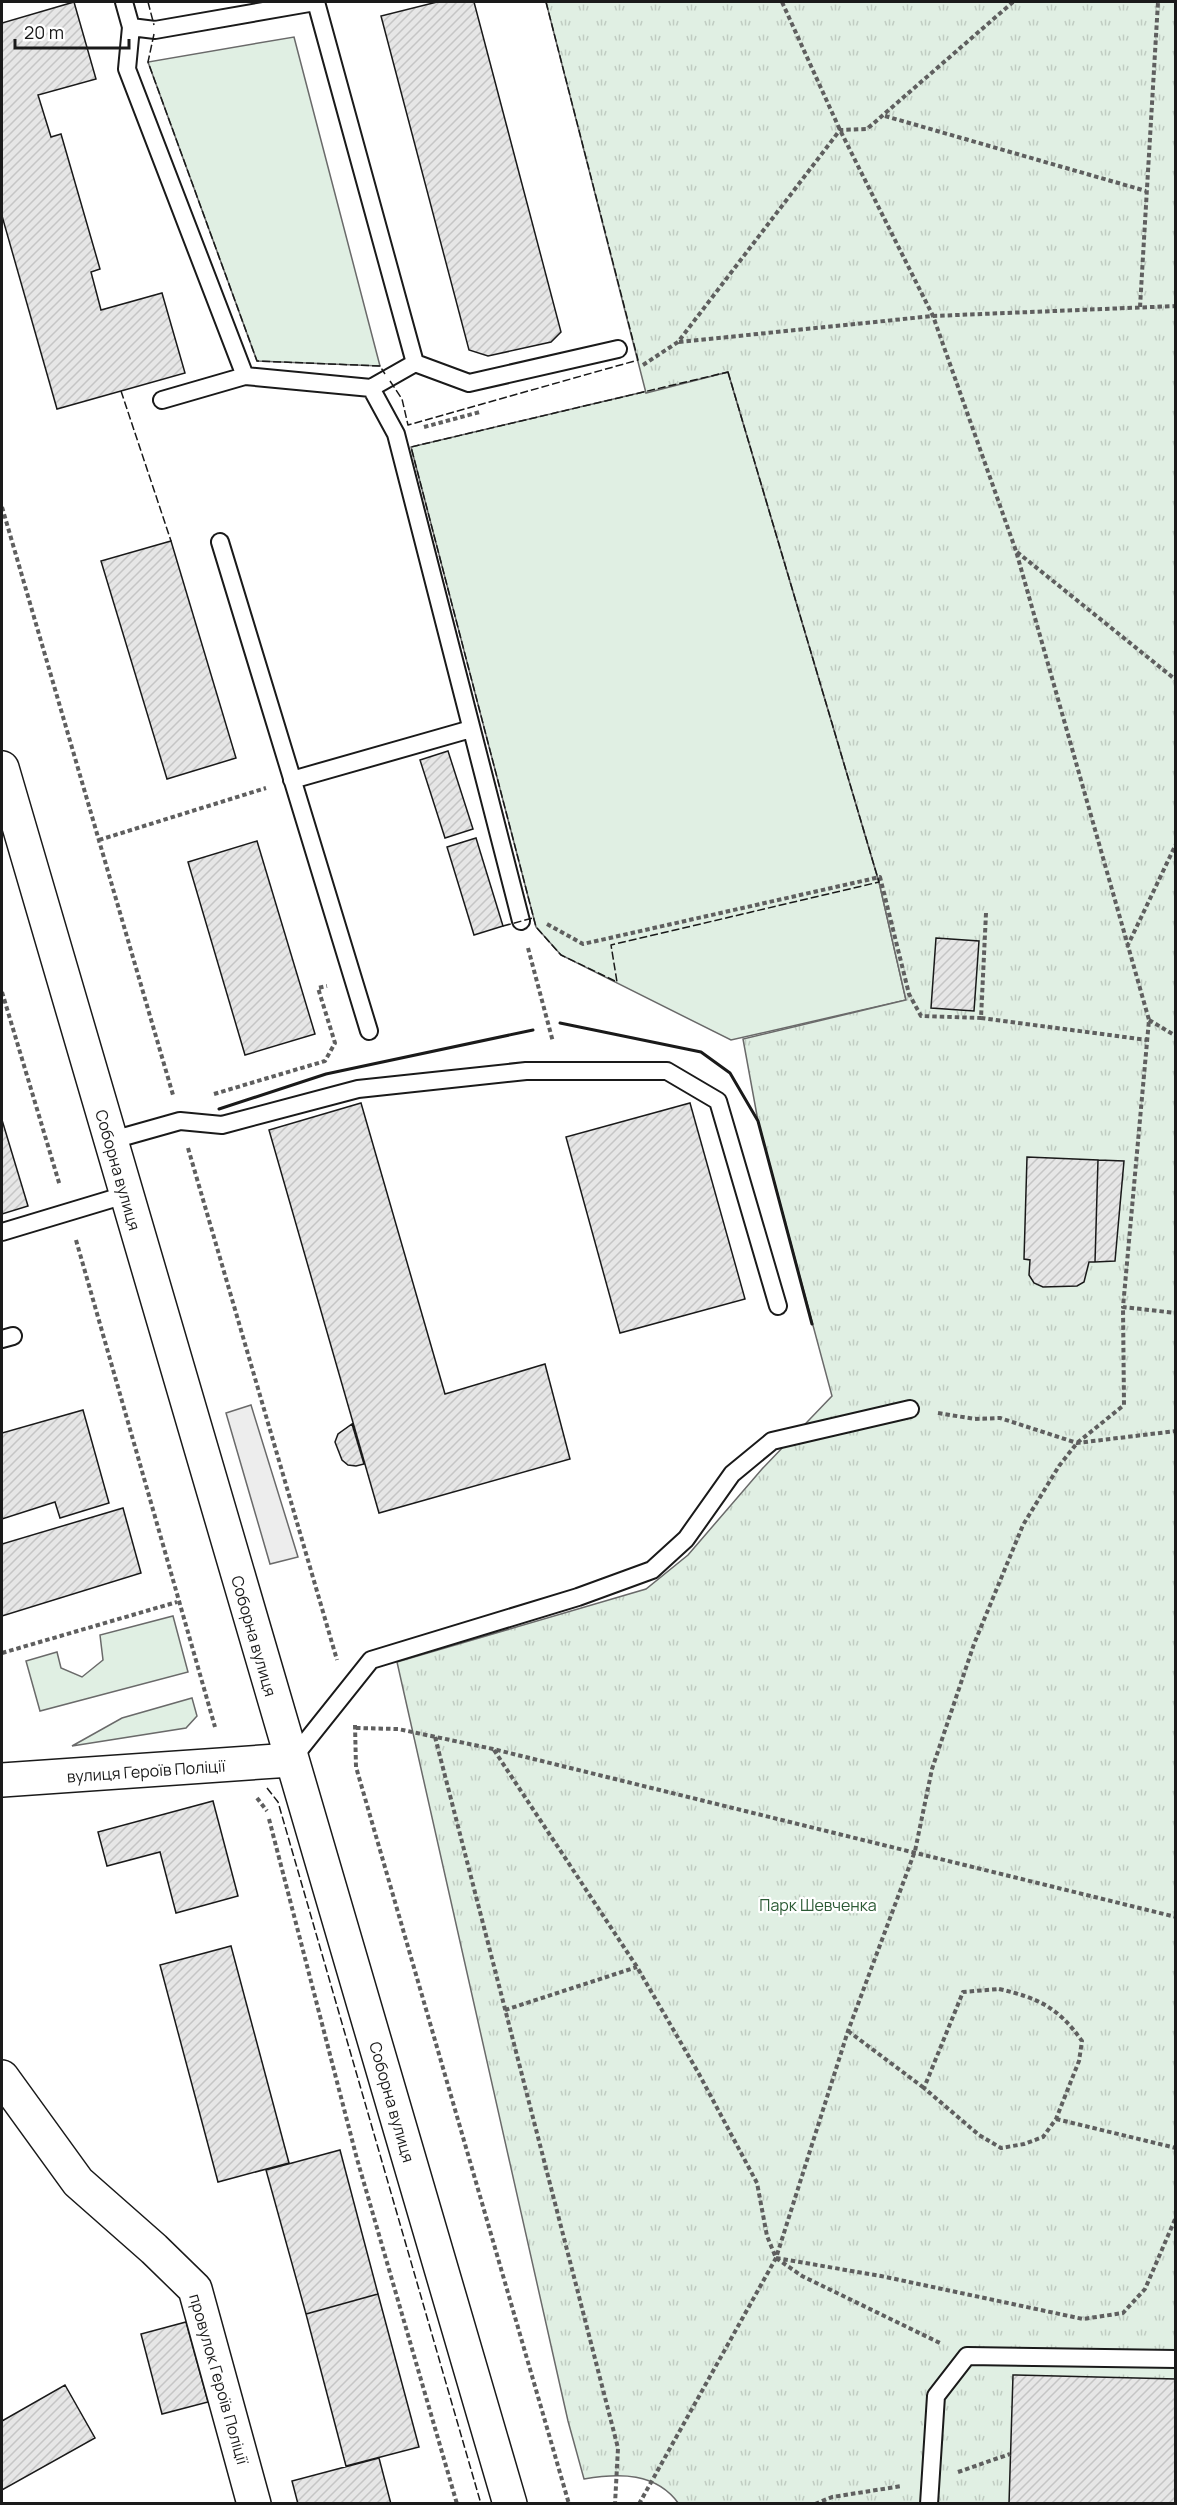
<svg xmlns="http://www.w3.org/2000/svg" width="1177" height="2505" viewBox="0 0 1177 2505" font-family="Manrope,sans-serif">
<defs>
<pattern id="park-tufts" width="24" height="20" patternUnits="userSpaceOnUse" patternTransform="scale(1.5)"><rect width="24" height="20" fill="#e0efe3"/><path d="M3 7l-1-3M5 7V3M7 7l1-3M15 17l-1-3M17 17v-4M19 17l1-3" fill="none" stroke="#c0ccc2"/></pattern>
<pattern id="building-hatch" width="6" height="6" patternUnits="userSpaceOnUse" patternTransform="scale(1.5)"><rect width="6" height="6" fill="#e6e6e6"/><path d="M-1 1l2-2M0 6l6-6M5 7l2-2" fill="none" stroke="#c5c5c5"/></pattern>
</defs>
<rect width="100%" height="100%" fill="#fff"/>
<path fill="#e0efe3" stroke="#6a6a6a" stroke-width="1.5" d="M 294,37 L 380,366 L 257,361 L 148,62 Z
M 728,372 L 879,882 L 906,1000 L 731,1040 L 561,955 L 536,927 L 411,447 Z
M 173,1616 L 188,1672 L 40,1711 L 26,1661 L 57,1652 L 61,1668 L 82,1677 L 103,1660 L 100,1635 Z
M 192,1698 L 197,1716 L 186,1728 L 72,1746 L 122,1718 Z"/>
<path fill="url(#park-tufts)" stroke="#6a6a6a" stroke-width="1.5" d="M 546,2 L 1175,2 L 1175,2503 L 679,2504 C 656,2472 619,2473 584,2479 L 568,2421 L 397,1662 L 646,1589 L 688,1555 L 762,1469 L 832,1396 L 758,1121 L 743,1039 L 906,1000 L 879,882 L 728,372 L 646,393 Z"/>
<path fill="#ededed" stroke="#6a6a6a" stroke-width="1.5" d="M 251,1405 L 298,1557 L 270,1564 L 226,1413 Z"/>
<path fill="url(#building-hatch)" stroke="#1a1a1a" stroke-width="1.5" d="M 74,2 L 96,79 L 38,95 L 51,137 L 61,134 L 100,269 L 91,272 L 101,310 L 162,293 L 185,373 L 57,409 L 2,216 L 2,23 Z
M 437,2 L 474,2 L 561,332 L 551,342 L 488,356 L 469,350 L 381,16 Z
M 171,541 L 236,758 L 167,779 L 101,561 Z
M 448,751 L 473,829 L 445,838 L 420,760 Z
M 476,838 L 503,926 L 474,935 L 447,847 Z
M 257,841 L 315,1034 L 245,1055 L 188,862 Z
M 936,938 L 979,941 L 974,1011 L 931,1008 Z
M 361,1103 L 445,1394 L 545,1364 L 570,1459 L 379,1513 L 269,1130 Z
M 690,1103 L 745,1299 L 620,1333 L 566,1137 Z
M 2,1120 L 28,1206 L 2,1214 Z
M 1027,1157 L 1098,1160 L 1095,1262 L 1089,1262 L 1084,1282 L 1077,1286 L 1043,1287 L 1034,1283 L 1029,1275 L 1030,1260 L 1024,1259 Z
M 1098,1160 L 1124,1161 L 1115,1261 L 1095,1262 Z
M 83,1410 L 109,1503 L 60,1518 L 55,1502 L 2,1519 L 2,1433 Z
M 352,1424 L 364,1464 L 356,1466 L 348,1465 L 342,1460 L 335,1442 L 338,1434 Z
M 123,1508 L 141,1573 L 2,1616 L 2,1544 Z
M 213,1801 L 238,1896 L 176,1913 L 160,1852 L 107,1866 L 98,1832 Z
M 231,1946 L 289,2163 L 218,2182 L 160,1965 Z
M 340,2150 L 378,2294 L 306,2314 L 266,2170 Z
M 378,2294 L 419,2447 L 346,2466 L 306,2314 Z
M 186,2322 L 208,2402 L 162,2414 L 141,2334 Z
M 1013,2375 L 1176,2379 L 1176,2504 L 1009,2504 Z
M 65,2385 L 95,2438 L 2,2490 L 2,2421 Z
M 379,2458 L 391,2504 L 298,2504 L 292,2481 Z"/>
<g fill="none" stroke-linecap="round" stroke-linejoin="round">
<g stroke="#1a1a1a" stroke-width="20">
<path id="service" d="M 124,2 L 131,27 L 127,69 L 245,376 L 371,388 L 396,434 L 521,921
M 316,2 L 415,363 L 469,383 L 618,349
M 131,27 L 155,30 L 315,2
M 371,388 L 415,363
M 162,400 L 245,376
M 220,542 L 369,1031
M 292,780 L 471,729
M 109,1141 L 180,1121 L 222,1125 L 358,1089 L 526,1071 L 667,1071 L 718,1101 L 778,1306
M 2,1232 L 125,1195
M 2,1339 L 13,1336
M 292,1759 L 371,1660 L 578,1597 L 652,1570 L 686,1539 L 732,1474 L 772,1441 L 910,1409
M 929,2504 L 936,2396 L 967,2356 L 1176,2359"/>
</g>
<g stroke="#1a1a1a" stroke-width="36">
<path id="minor" d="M 2,2077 L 78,2182 L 154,2249 L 195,2289 L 254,2504"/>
</g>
<g stroke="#1a1a1a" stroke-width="36">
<path id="tertiary" d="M 2,1780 L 291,1760"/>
</g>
<g stroke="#1a1a1a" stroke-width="36">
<path id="primary" d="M 2,768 L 510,2504"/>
</g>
<path stroke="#5f5f5f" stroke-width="4" stroke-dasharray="4.5 3" stroke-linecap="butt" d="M 782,2 L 840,130 L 933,316 L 1016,551 L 1149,1020 L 1123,1307 L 1176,1313
M 885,116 L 1146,191
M 1140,307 L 1158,2
M 679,342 L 933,316 L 1176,306
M 643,365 L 678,342 L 840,130 L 867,129 L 1013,2
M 424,427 L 480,412
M 2,507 L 173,1095
M 1017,552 L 1176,680
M 99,840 L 266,788
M 986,913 L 981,1018 L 1147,1040
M 547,924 L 583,944 L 880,877 L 909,994 L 921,1016 L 981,1018
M 1127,947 L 1176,844
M 528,948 L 553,1042
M 2,992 L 60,1186
M 1149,1020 L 1176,1036
M 214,1094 L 325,1061 L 335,1043 L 318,988 L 327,986
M 188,1148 L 337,1660
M 76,1240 L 215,1727
M 938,1413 L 975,1419 L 1000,1418 L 1077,1443 L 1176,1431
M 2,1653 L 177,1602
M 355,1725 L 356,1767 L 569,2504
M 356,1728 L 398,1729 L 493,1749 L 1176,1917
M 435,1737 L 618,2448 L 615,2504
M 494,1750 L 637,1967 L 699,2074 L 757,2183 L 767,2236 L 776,2258 L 802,2276 L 942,2344
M 257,1798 L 267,1811
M 269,1819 L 357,2159 L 457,2504
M 999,1989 C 1038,1998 1058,2007 1082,2041 L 1079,2061 L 1056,2119 L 1043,2137 L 1024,2144 L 1001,2148 L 979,2135 L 924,2088 L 963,1992 Z
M 505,2010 L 637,1967
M 848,2031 L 924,2088
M 1056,2119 L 1176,2148
M 776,2258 L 881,2276 L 1083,2319 L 1123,2313 L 1145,2289 L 1176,2217
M 958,2472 L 1010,2454
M 639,2504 L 776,2258 L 848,2031 L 915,1851 L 932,1769 L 974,1644 L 1023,1525 L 1059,1466 L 1077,1443 L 1124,1405 L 1123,1307
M 815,2504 L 832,2497 L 902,2486"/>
<use href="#service" stroke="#fff" stroke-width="16"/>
<use href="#minor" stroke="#fff" stroke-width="33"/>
<use href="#tertiary" stroke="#fff" stroke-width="33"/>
<use href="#primary" stroke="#fff" stroke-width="33"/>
<path stroke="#1a1a1a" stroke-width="1.5" stroke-dasharray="8 3" stroke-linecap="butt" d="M 148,2 L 154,25
M 154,34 L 148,62 L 257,361 L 380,366 L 385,374
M 728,372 L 879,882 L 611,945 L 617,982 L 561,955 L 536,927 L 411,447 Z
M 390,381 L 402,399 L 408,425 L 638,360 L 546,2
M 121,391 L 171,541
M 503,926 L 533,918
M 267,1788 L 278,1802 L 481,2504"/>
<path stroke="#1a1a1a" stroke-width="3" d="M 560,1023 L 701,1052 L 730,1073 L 758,1121 L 812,1324
M 219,1109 L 326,1074 L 533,1030"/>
</g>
<g text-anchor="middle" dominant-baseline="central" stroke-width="4.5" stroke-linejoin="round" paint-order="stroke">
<g font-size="16" fill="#1a1a1a" stroke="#fff">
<text transform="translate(118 1170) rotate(74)">Соборна вулиця</text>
<text transform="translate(254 1636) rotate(74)">Соборна вулиця</text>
<text transform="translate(146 1771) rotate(-4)">вулиця Героїв Поліції</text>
<text transform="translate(392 2102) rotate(74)">Соборна вулиця</text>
<text transform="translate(219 2379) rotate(74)">провулок Героїв Поліції</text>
</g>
<g font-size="16" fill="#2b5a34" stroke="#fff">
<text x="818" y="1905">Парк Шевченка</text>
</g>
</g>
<rect width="1177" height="2505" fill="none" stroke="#1a1a1a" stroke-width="6"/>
<path d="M15 39v9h114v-9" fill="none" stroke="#1a1a1a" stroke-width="3"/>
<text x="24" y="39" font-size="18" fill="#1a1a1a" stroke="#ffffff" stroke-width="4.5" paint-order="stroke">20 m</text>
</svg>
